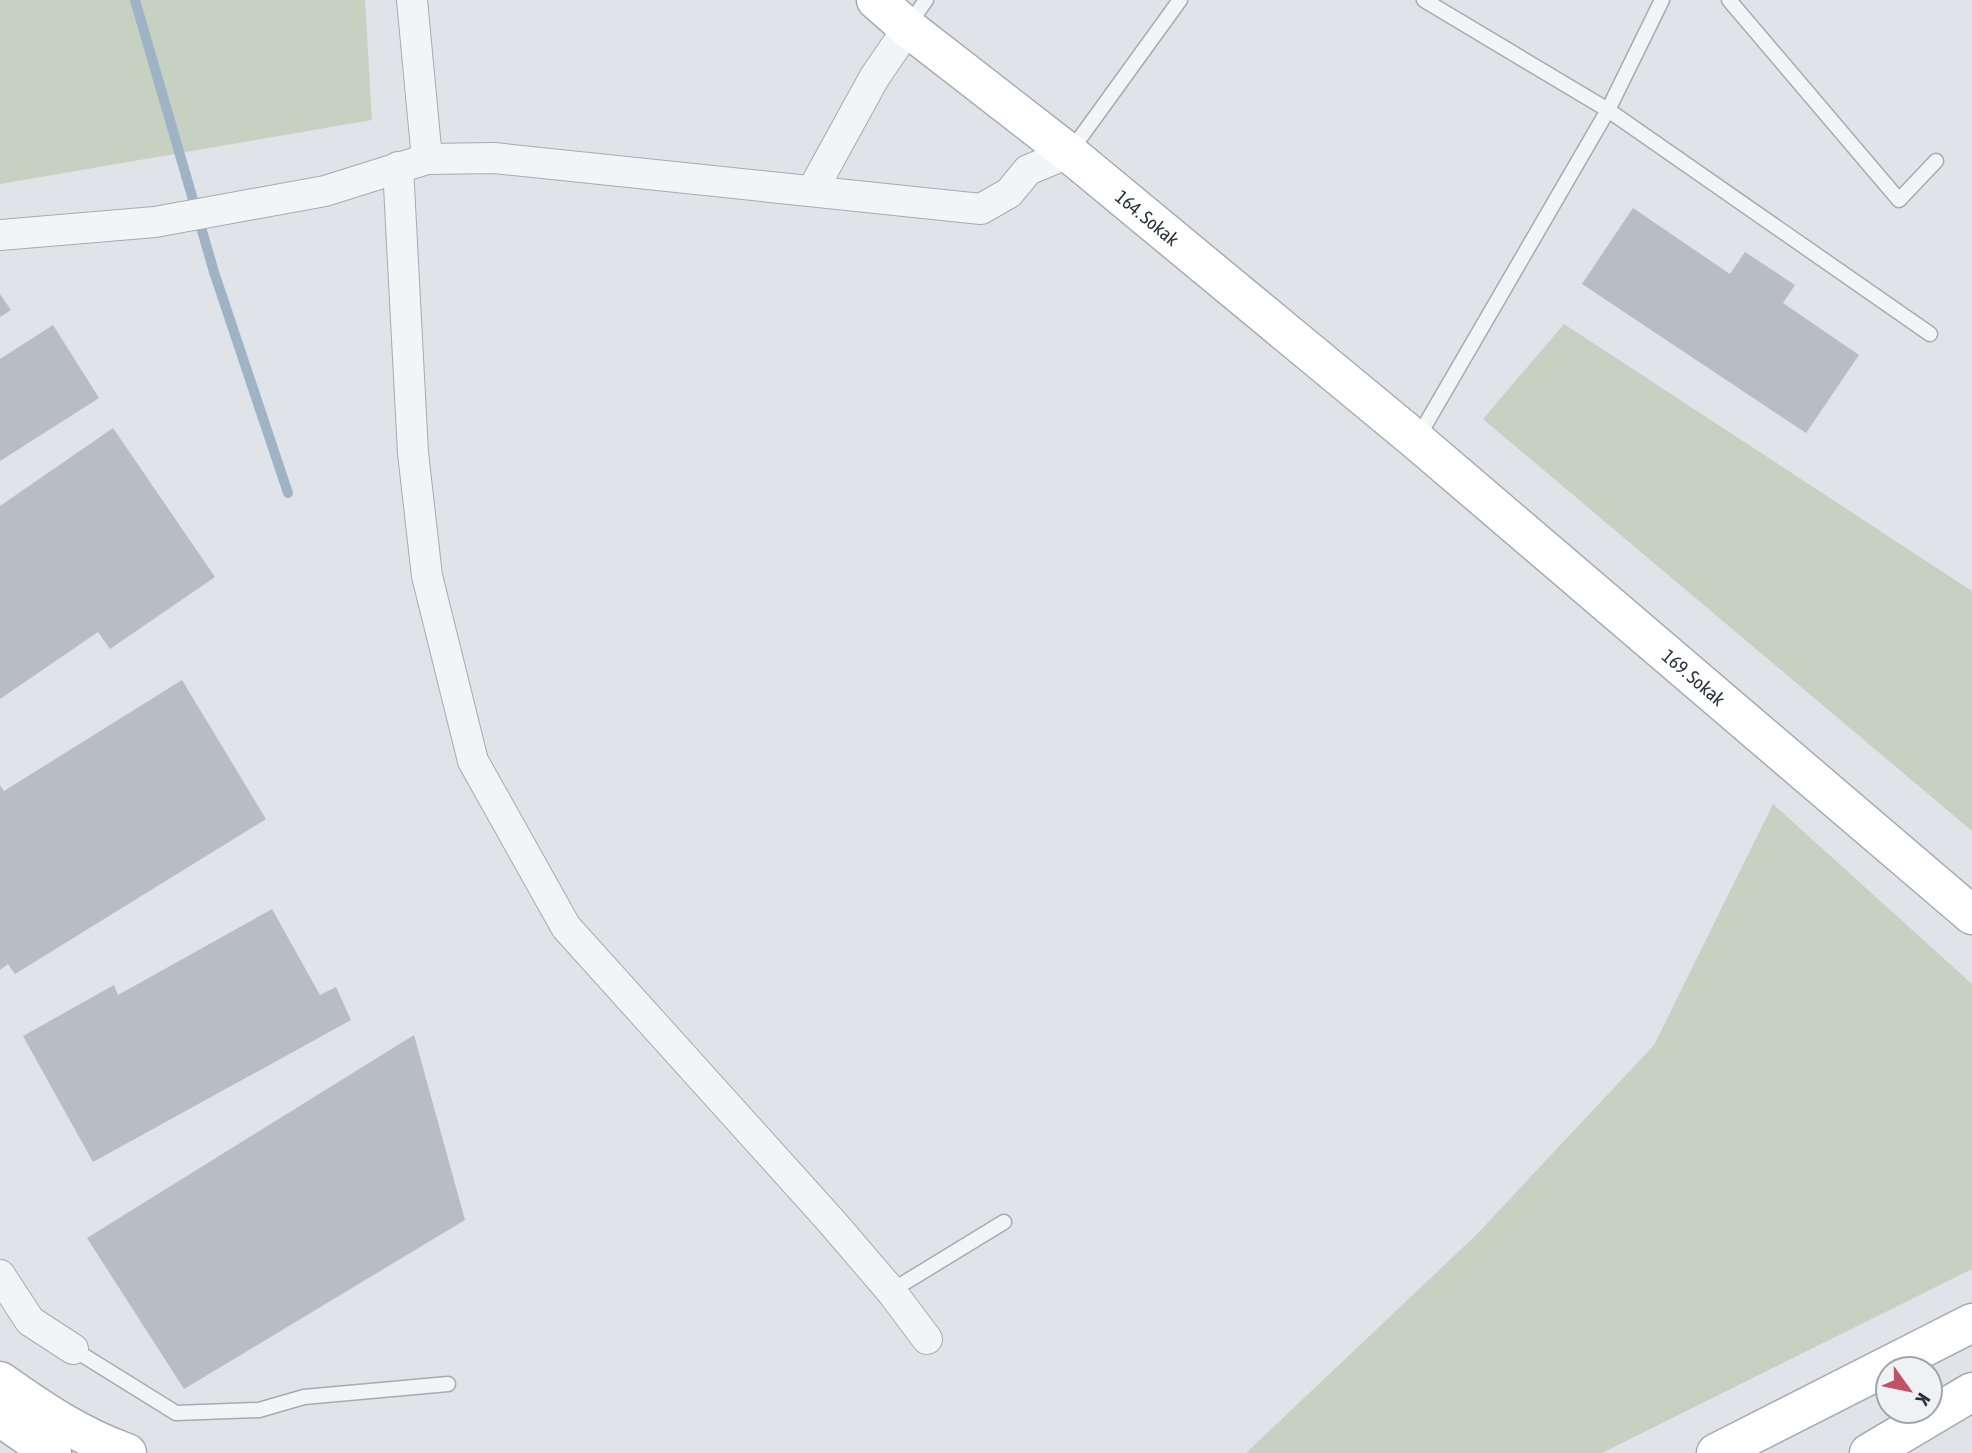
<svg xmlns="http://www.w3.org/2000/svg" width="1972" height="1453" viewBox="0 0 1972 1453" font-family="'Asap Condensed',sans-serif">
<rect width="100%" height="100%" fill="#e0e4e8"/>
<path fill="#c7d1c2" d="M 0,0 L 365,0 L 372,120 L 0,184 Z
M 1564,324 L 1972,591 L 1972,831 L 1483,419 Z
M 1773,804 L 1972,984 L 1972,1269 L 1602,1453 L 1246,1453 L 1476,1235 L 1654,1045 Z"/>
<g fill="none" stroke-linecap="round" stroke-linejoin="round">
<path stroke="#9eb3c5" stroke-width="10" d="M 135,0 L 214,272 L 288,493"/>
</g>
<path fill="#b8bdc4" d="M 1633,208 L 1730,274 L 1745,252 L 1795,285 L 1783,303 L 1859,355 L 1806,433 L 1582,284 Z
M 0,294 L 11,310 L 0,317 Z
M 53,325 L 99,398 L 0,461 L 0,359 Z
M 113,428 L 215,577 L 110,649 L 98,632 L 0,699 L 0,506 Z
M 182,680 L 266,819 L 15,974 L 8,964 L 0,970 L 0,785 L 4,791 Z
M 272,909 L 320,995 L 336,987 L 351,1020 L 93,1162 L 23,1036 L 114,985 L 118,995 Z
M 414,1035 L 465,1220 L 184,1389 L 87,1238 Z"/>
<g fill="none" stroke-linecap="round" stroke-linejoin="round">
<g stroke="#a6abb2" stroke-width="17">
<path id="lane" d="M 1424,0 L 1608,110 L 1930,334
M 1729,0 L 1899,200 L 1936,161
M 908,26 L 926,0
M 1070,152 L 1180,0
M 1417,439 L 1608,110 L 1662,0
M 891,1291 L 1004,1222
M 73,1349 L 176,1413 L 259,1410 L 304,1397 L 448,1384"/>
</g>
<g stroke="#a6abb2" stroke-width="32">
<path id="street" d="M 412,0 L 427,159
M 398,167 L 413,453 L 427,576 L 473,761 L 566,927 L 831,1221 L 891,1291 L 927,1339
M 812,191 L 874,78 L 908,28
M 0,235 L 155,222 L 325,191 L 427,159 L 494,158 L 981,209 L 1009,193 L 1028,170 L 1069,153
M 0,1275 L 30,1321 L 73,1349"/>
</g>
<g stroke="#a6abb2" stroke-width="41">
<g id="secondary">
<path id="s1" d="M 876,0 L 908,28 L 1069,153 L 1416,440 L 1972,915"/>
<path d="M 0,1381 C 41,1410 79,1436 127,1453"/>
<path d="M 1716,1453 L 1972,1323"/>
<path d="M 1869,1453 L 1972,1392"/>
</g>
</g>
<g stroke="#a0a9b2" stroke-width="41">
<path id="primary" d="M 0,1417 L 52,1453"/>
</g>
<use href="#lane" stroke="#f2f4f6" stroke-width="14"/>
<use href="#street" stroke="#f2f4f6" stroke-width="30"/>
<use href="#secondary" stroke="#fff" stroke-width="38"/>
<use href="#primary" stroke="#fff" stroke-width="38"/>
</g>
<g text-anchor="middle" dominant-baseline="central" stroke-width="5" stroke-linejoin="round" paint-order="stroke">
<g font-size="19" fill="#2a323e" stroke="#eff2f5">
<text stroke="none"><textPath href="#s1" startOffset="348">164. Sokak</textPath></text>
<text stroke="none"><textPath href="#s1" startOffset="1062">169. Sokak</textPath></text>
</g>
</g>
<g transform="translate(1909 1390) rotate(123)"><circle r="33" fill="#eff2f5" stroke="#a0a5ac" stroke-width="2"/>
<path d="M0-5L12 26L0 18L-12 26Z" fill="#c25067"/>
<text y="-10" font-size="19" font-weight="bold" text-anchor="middle" fill="#2a323e">K</text>
</g>
</svg>
